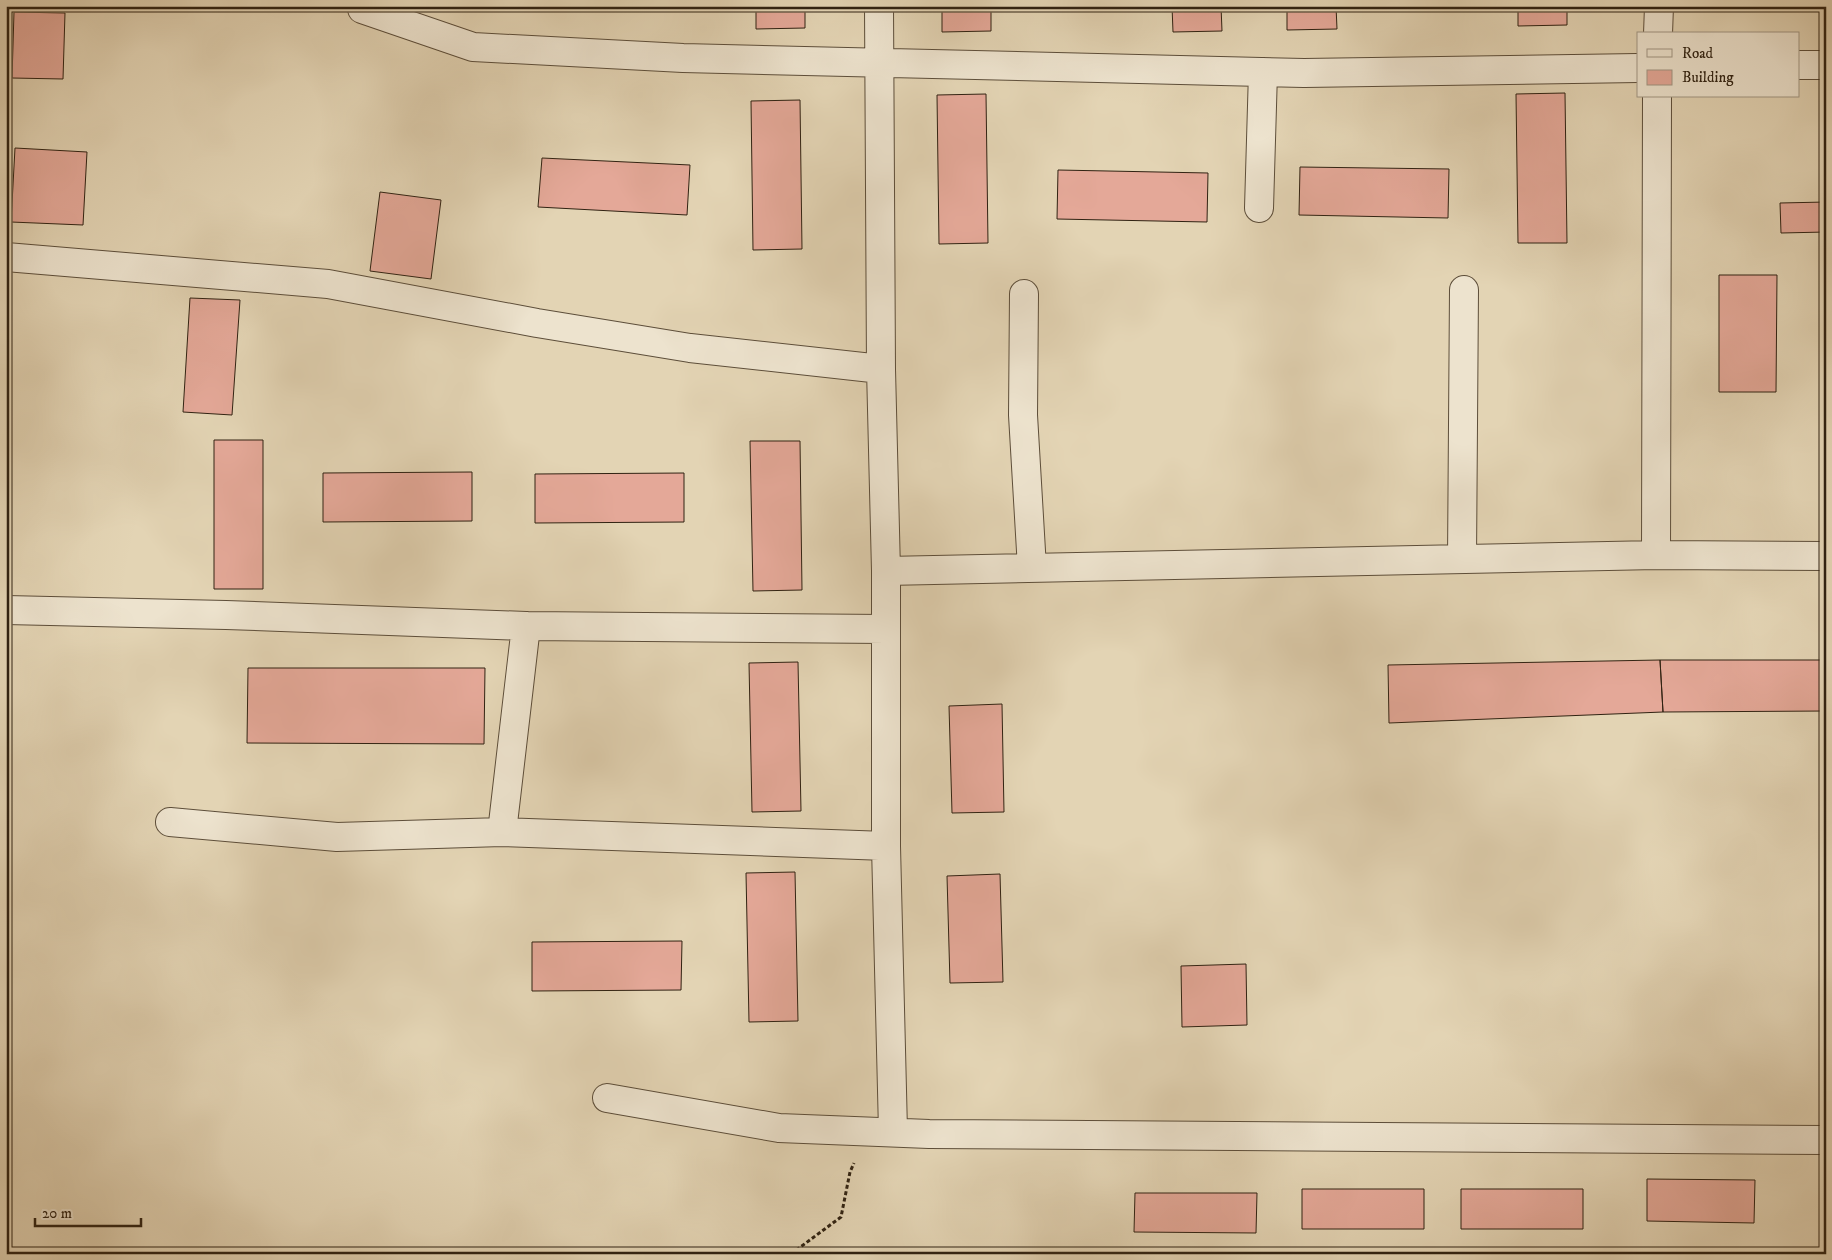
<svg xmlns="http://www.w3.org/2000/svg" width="1832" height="1260" viewBox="0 0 1832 1260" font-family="'IM FELL DW Pica',serif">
<rect width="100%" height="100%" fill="#e3d4b4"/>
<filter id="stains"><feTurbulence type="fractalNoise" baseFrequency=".004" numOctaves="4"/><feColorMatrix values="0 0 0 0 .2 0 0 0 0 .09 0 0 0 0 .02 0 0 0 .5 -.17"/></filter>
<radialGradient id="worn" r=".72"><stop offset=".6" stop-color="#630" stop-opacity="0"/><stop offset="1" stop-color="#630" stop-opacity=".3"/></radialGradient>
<path fill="#e4a898" stroke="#302212" d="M 756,6 L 805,6 L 805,28 L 756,29 Z
M 942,6 L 991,6 L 991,31 L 942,32 Z
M 1172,6 L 1221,6 L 1222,31 L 1173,32 Z
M 1287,6 L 1336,6 L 1337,29 L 1287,30 Z
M 1518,6 L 1567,6 L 1567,25 L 1518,26 Z
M 14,12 L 65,13 L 63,79 L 12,78 Z
M 1565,93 L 1567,243 L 1518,243 L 1516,94 Z
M 986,94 L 988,243 L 939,244 L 937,95 Z
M 800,100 L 802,249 L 753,250 L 751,101 Z
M 15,148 L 87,152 L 83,225 L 11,222 Z
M 542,158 L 690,165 L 687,215 L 538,207 Z
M 1300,167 L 1449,169 L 1448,218 L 1299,215 Z
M 1058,170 L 1208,173 L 1207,222 L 1057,219 Z
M 380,192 L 441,200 L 431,279 L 370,271 Z
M 1826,202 L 1826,232 L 1781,233 L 1780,203 Z
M 1719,275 L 1777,275 L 1776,392 L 1719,392 Z
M 190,298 L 240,300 L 232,415 L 183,412 Z
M 214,440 L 263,440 L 263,589 L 214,589 Z
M 750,441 L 800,441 L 802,590 L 753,591 Z
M 472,472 L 472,521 L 323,522 L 323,473 Z
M 684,473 L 684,522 L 535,523 L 535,474 Z
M 1660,660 L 1826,660 L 1826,711 L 1663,712 Z
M 1660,660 L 1663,712 L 1389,723 L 1388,665 Z
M 798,662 L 801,811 L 752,812 L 749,663 Z
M 248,668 L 485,668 L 484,744 L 247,743 Z
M 1002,704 L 1004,812 L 952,813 L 949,706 Z
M 795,872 L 798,1021 L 749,1022 L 746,873 Z
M 1000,874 L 1003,982 L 950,983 L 947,876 Z
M 682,941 L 681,990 L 532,991 L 532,942 Z
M 1246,964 L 1247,1025 L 1182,1027 L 1181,966 Z
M 1823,1178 L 1826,1178 L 1826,1229 L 1823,1229 Z
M 1647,1179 L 1755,1180 L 1754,1223 L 1647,1221 Z
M 1302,1189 L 1424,1189 L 1424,1229 L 1302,1229 Z
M 1461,1189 L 1583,1189 L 1583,1229 L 1461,1229 Z
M 1135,1193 L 1257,1193 L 1256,1233 L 1134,1232 Z"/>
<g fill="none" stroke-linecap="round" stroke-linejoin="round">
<g stroke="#5d4e3a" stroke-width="30">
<path id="minor" d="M 879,6 L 881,369 L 886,571 L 886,846 L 893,1131
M 362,9 L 473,47 L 683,58 L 1304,73 L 1638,68
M 1658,34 L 1659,6
M 1798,65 L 1826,65
M 1259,208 L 1263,72
M 6,257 L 328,284 L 537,323 L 690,348 L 881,369
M 1024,294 L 1023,415 L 1032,568
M 1656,555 L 1657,96
M 1462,559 L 1464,290
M 886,571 L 1656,555 L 1826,556
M 6,610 L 226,615 L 526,626 L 885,629
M 170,822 L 337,837 L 502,832 L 886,846
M 502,832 L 526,626
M 607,1098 L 779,1128 L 929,1134 L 1826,1140"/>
</g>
<path stroke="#302212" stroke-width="3" stroke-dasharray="4 2.5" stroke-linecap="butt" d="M 791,1254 L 841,1217 L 850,1172 L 854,1163"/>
<use href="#minor" stroke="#ede3ce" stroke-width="28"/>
</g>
<rect width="1832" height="1260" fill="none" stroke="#e3d4b4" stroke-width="25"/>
<rect x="8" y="8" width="1817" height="1245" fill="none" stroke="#302212" stroke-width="2.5"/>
<rect x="12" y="12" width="1807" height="1235" fill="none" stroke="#302212"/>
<rect x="1637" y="32" width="162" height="65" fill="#ede3ce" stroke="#a19683"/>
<rect x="1647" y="49" width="25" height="8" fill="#ede3ce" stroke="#a19683"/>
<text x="1682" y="58" font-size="15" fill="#302212">Road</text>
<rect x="1647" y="70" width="25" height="15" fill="#e4a898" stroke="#a19683"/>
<text x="1682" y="82" font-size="15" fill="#302212">Building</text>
<path d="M35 1218v8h106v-8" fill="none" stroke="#302212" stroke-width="2.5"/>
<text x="42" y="1218" font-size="15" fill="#302212" stroke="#ede3ce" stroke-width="4" paint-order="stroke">20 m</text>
<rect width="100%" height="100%" filter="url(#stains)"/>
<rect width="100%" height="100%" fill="url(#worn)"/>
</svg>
